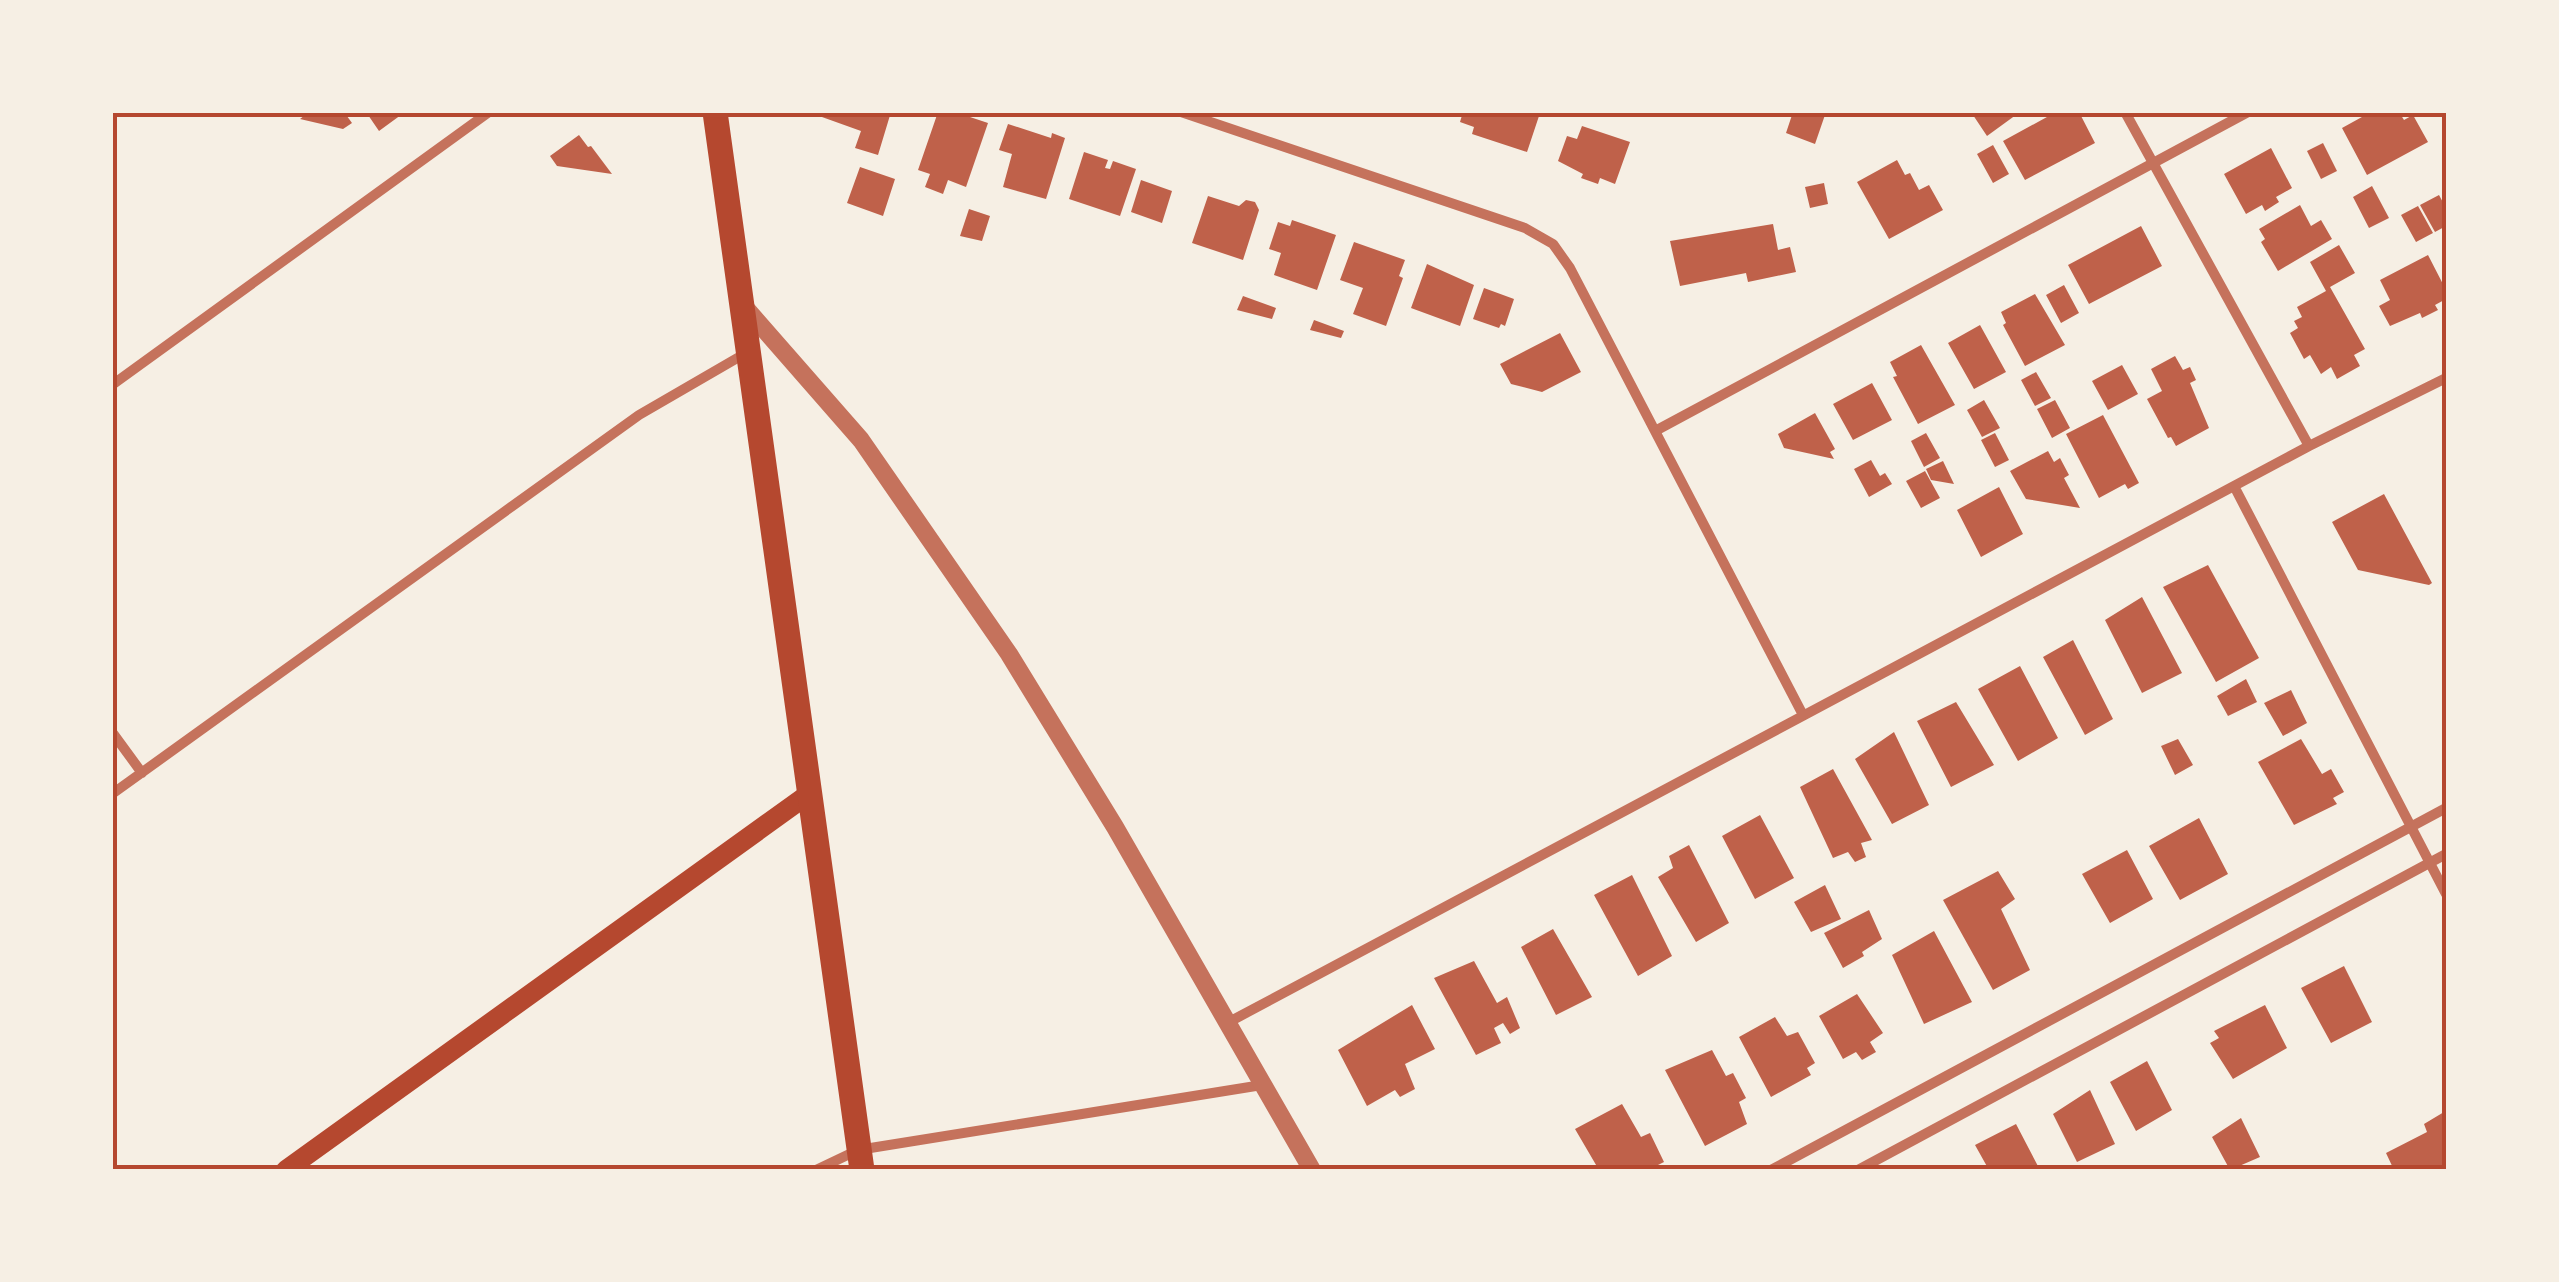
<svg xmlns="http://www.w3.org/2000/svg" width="2559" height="1282" viewBox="0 0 2559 1282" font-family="'Noto Sans',sans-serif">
<rect width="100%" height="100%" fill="#f6efe4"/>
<path fill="#bf614a" d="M 309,112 L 344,112 L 352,123 L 343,129 L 300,119 Z
M 366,112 L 405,112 L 379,131 Z
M 808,112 L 891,112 L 878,155 L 855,148 L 861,131 Z
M 938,112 L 969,112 L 970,117 L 988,123 L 966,187 L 948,180 L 943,194 L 925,187 L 930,174 L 918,170 Z
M 1463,112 L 1538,112 L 1540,113 L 1527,152 L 1472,134 L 1474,127 L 1460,122 Z
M 1793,112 L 1826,112 L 1815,144 L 1786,133 Z
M 1971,112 L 2020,112 L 1987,136 Z
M 2056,112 L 2079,112 L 2095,143 L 2025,180 L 2003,141 Z
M 2371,112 L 2399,112 L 2404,120 L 2413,115 L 2428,142 L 2367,175 L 2342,128 Z
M 1008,124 L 1051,138 L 1052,133 L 1065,138 L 1046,199 L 1003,187 L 1012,154 L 999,150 Z
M 1582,126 L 1630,142 L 1615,184 L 1600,178 L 1598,184 L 1581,178 L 1583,174 L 1558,161 L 1567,136 L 1577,139 Z
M 579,135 L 588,147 L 591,146 L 612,174 L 557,166 L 550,156 Z
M 2323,143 L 2337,171 L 2321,179 L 2307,151 Z
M 1993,145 L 2009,174 L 1993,183 L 1977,154 Z
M 2271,148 L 2292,188 L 2276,197 L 2279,202 L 2265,211 L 2262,205 L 2246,214 L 2224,174 Z
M 1084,152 L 1108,160 L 1105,168 L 1110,169 L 1113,161 L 1136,169 L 1120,216 L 1069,199 Z
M 1897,160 L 1905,175 L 1910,173 L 1919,190 L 1929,185 L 1943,210 L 1889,239 L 1857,182 Z
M 860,167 L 895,179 L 883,216 L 847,203 Z
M 1141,180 L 1172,191 L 1162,223 L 1131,212 Z
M 1824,183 L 1828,204 L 1810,208 L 1805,187 Z
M 2372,186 L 2389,218 L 2369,228 L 2353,197 Z
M 2439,195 L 2446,208 L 2446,226 L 2435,232 L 2420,205 Z
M 1208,196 L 1239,206 L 1246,200 L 1255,202 L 1259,210 L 1243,260 L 1192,243 Z
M 2300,205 L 2311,226 L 2321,220 L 2332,239 L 2278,271 L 2261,242 L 2265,239 L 2259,229 Z
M 2418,206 L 2433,233 L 2416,242 L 2401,215 Z
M 969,209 L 990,216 L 982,241 L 960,236 Z
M 1292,220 L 1336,235 L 1317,290 L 1274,275 L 1281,253 L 1269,249 L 1278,222 L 1290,226 Z
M 1773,224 L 1778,250 L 1790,247 L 1796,272 L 1748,282 L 1746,273 L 1680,286 L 1670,241 Z
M 2141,226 L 2162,266 L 2089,304 L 2068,265 Z
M 1354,242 L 1405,260 L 1399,276 L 1403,278 L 1386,326 L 1353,314 L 1363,288 L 1340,280 Z
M 2339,245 L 2355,273 L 2330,287 L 2365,349 L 2354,355 L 2360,366 L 2337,379 L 2331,367 L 2321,374 L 2310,355 L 2304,359 L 2290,333 L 2298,328 L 2294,321 L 2302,317 L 2297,307 L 2326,291 L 2310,262 Z
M 2428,255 L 2446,290 L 2446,299 L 2435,305 L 2438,310 L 2422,318 L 2420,313 L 2390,326 L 2379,306 L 2390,300 L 2380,280 Z
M 1427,264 L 1474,285 L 1460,326 L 1411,308 Z
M 2064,285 L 2079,313 L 2061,323 L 2046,295 Z
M 1484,288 L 1514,299 L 1505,326 L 1501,324 L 1499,328 L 1473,319 Z
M 2035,294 L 2065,345 L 2025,366 L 2003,325 L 2006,323 L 2001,312 Z
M 1243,296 L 1276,308 L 1272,319 L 1237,310 Z
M 1314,320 L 1344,331 L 1341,338 L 1310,330 Z
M 1980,325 L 2006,372 L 1974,389 L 1948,343 Z
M 1560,333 L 1581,372 L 1542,392 L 1511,384 L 1500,364 Z
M 1921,345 L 1955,405 L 1918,424 L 1893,377 L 1897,376 L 1890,362 Z
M 2175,356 L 2183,370 L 2190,367 L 2196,380 L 2190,383 L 2209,428 L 2176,446 L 2171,437 L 2168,438 L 2147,399 L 2162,391 L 2151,369 Z
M 2122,365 L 2138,394 L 2108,410 L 2092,381 Z
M 2036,372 L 2051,398 L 2035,406 L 2021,380 Z
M 1872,383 L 1892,420 L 1853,440 L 1833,404 Z
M 1984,400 L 2000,428 L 1982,437 L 1967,410 Z
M 2055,400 L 2070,428 L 2052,438 L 2037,409 Z
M 1815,413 L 1835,449 L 1830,452 L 1834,459 L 1784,448 L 1778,434 Z
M 2103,415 L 2139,483 L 2128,489 L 2125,484 L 2099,498 L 2066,434 Z
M 1926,433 L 1940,458 L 1924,467 L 1911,441 Z
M 1995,433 L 2009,460 L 1995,467 L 1981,440 Z
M 2048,451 L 2054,462 L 2060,458 L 2069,475 L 2064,478 L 2080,508 L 2026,499 L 2010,471 Z
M 1871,460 L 1880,476 L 1885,473 L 1892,484 L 1869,497 L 1854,469 Z
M 1943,461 L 1954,484 L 1931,480 L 1926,469 Z
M 1925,471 L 1940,498 L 1921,508 L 1906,481 Z
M 1999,487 L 2023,534 L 1981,557 L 1957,510 Z
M 2384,494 L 2432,583 L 2429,585 L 2358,570 L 2332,522 Z
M 2208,565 L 2259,658 L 2216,682 L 2163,587 Z
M 2142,597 L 2182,673 L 2142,693 L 2105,620 Z
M 2073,640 L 2113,719 L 2085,735 L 2043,657 Z
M 2020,666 L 2058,738 L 2018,761 L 1978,689 Z
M 2246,679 L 2257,702 L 2228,716 L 2217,696 Z
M 2291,690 L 2307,723 L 2283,736 L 2264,703 Z
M 1956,702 L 1994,765 L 1951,787 L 1917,721 Z
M 1894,732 L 1929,805 L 1892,824 L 1855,759 Z
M 2178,739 L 2193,765 L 2175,775 L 2161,746 Z
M 2301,739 L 2322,774 L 2331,769 L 2344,792 L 2333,798 L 2337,804 L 2294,825 L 2258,762 Z
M 1833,769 L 1872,840 L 1861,843 L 1866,857 L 1855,862 L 1848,852 L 1833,858 L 1800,787 Z
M 1760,815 L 1794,878 L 1755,899 L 1722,836 Z
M 2199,818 L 2228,874 L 2180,900 L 2149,846 Z
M 1689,845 L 1729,923 L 1696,942 L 1658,877 L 1673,868 L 1669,856 Z
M 2127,850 L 2153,899 L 2110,923 L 2082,874 Z
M 1998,871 L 2015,899 L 2001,909 L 2030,970 L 1993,990 L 1943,900 Z
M 1632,875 L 1672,956 L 1638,976 L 1594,895 Z
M 1825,885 L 1841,919 L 1811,932 L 1794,902 Z
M 1869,910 L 1882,939 L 1862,952 L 1864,956 L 1843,968 L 1824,933 Z
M 1553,929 L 1592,997 L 1556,1015 L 1521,947 Z
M 1934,931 L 1972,1002 L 1924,1024 L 1892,955 Z
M 1474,961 L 1497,1003 L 1507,997 L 1520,1028 L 1510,1034 L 1503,1023 L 1494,1028 L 1501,1043 L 1476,1055 L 1434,978 Z
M 2344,966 L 2372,1022 L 2331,1043 L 2301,988 Z
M 1857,994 L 1883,1033 L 1870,1042 L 1876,1052 L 1862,1060 L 1856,1052 L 1843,1059 L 1819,1016 Z
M 1412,1005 L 1435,1049 L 1405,1064 L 1415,1089 L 1400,1097 L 1395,1090 L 1367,1106 L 1338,1050 Z
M 2265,1005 L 2287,1048 L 2233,1079 L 2210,1043 L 2219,1038 L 2214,1031 Z
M 1775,1017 L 1787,1036 L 1798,1032 L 1815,1063 L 1807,1068 L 1811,1075 L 1771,1097 L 1739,1037 Z
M 1712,1050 L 1726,1076 L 1733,1073 L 1746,1098 L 1739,1102 L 1747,1124 L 1705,1146 L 1665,1070 Z
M 2147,1061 L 2172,1110 L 2136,1131 L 2110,1082 Z
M 2090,1090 L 2115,1144 L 2077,1162 L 2053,1114 Z
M 1622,1104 L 1641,1137 L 1650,1133 L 1664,1162 L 1648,1170 L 1599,1170 L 1575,1129 Z
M 2444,1112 L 2446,1115 L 2446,1170 L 2394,1170 L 2386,1153 L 2427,1132 L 2424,1124 Z
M 2241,1118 L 2260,1157 L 2230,1170 L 2212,1137 Z
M 2016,1124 L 2040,1170 L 1989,1170 L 1975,1145 Z"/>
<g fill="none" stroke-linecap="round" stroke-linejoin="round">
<path stroke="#c5725c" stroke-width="10" d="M 1181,112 L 1525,228 L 1553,244 L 1570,268 L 1803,715
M 2125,112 L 2309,446
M 112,385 L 489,112
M 1657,430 L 2248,112
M 2234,486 L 2446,894
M 112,732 L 142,773
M 112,794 L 639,415 L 746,353
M 1229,1022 L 2309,446 L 2446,378
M 816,1170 L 858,1150 L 1262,1085
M 1771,1170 L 2446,808
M 1858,1170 L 2446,854"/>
<path stroke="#c5725c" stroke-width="18" d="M 742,304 L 861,440 L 1009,654 L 1115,827 L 1312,1170"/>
<path stroke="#b5482f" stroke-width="20" d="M 286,1170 L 810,793"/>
<path stroke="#b5482f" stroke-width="25" d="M 715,112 L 862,1170"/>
</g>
<rect width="2559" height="1282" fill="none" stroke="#f6efe4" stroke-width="230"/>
<rect x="115" y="115" width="2329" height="1052" fill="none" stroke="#b5482f" stroke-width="4"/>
</svg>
